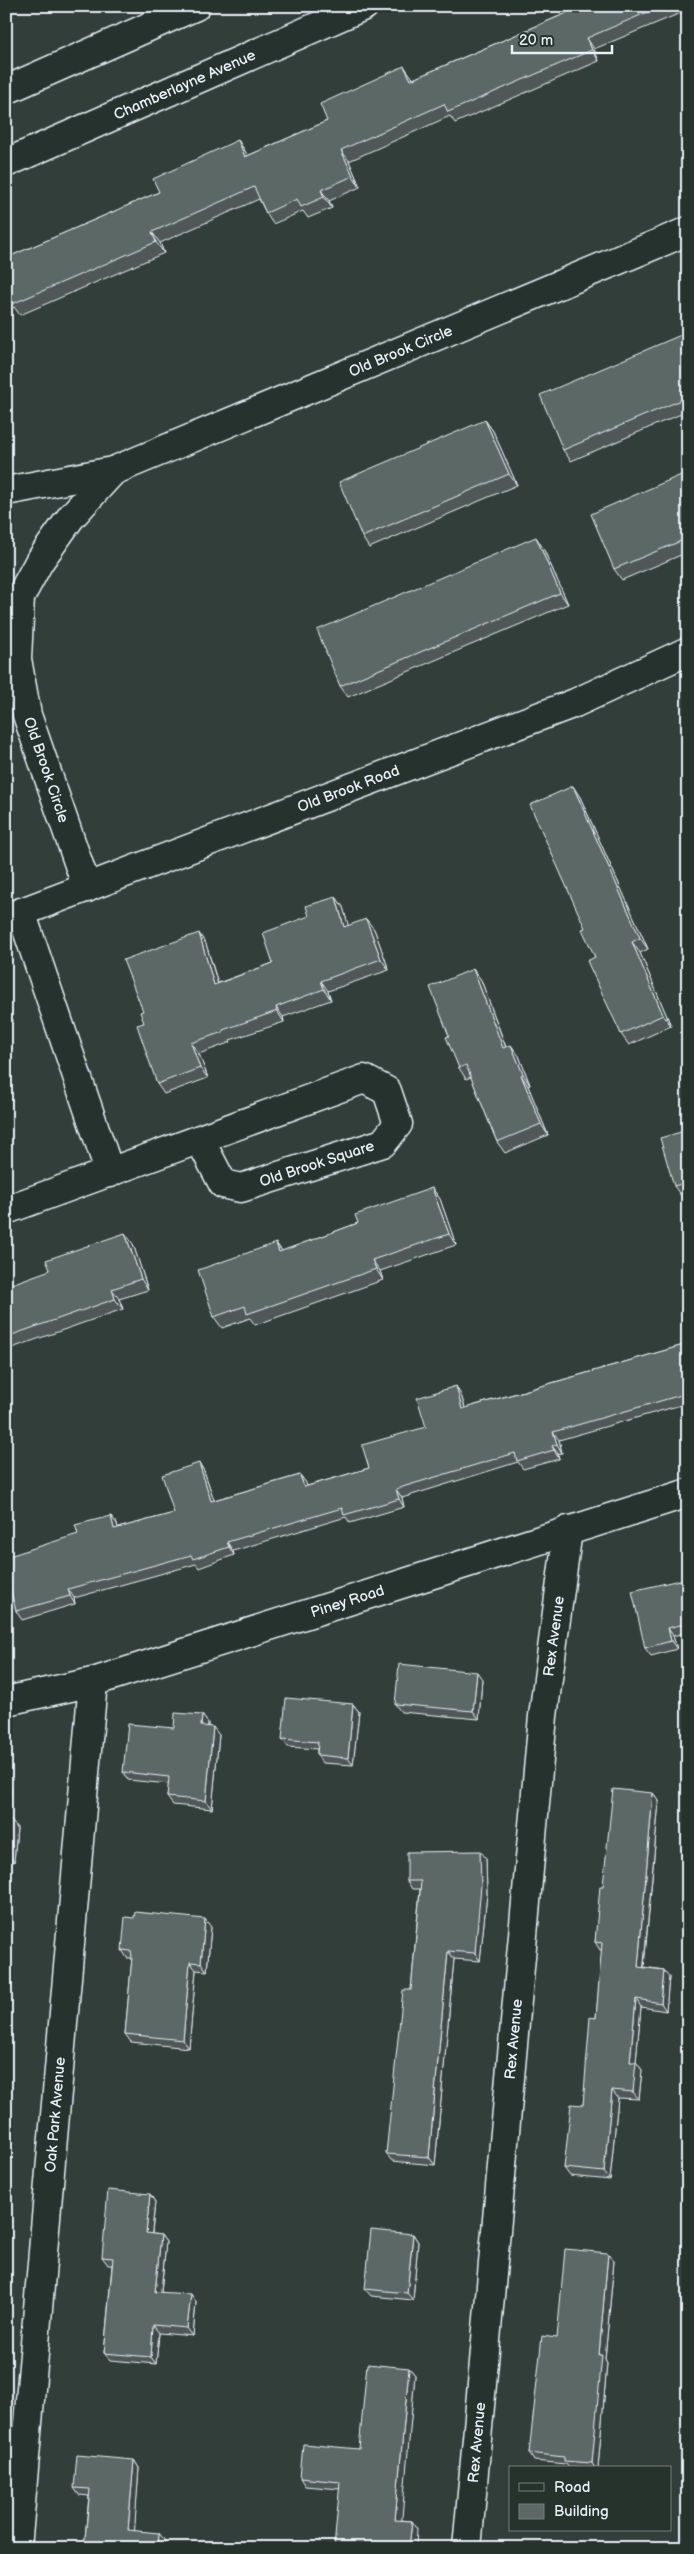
<svg xmlns="http://www.w3.org/2000/svg" width="694" height="2554" viewBox="0 0 694 2554" font-family="'Balsamiq Sans',sans-serif">
<rect width="100%" height="100%" fill="#323e39"/>
<filter id="ink" filterUnits="userSpaceOnUse"><feTurbulence type="fractalNoise" baseFrequency=".02" numOctaves="2"/><feDisplacementMap in="SourceGraphic" scale="10" xChannelSelector="R" yChannelSelector="G"/><feConvolveMatrix kernelMatrix="1 2 1 2 8 2 1 2 1" color-interpolation-filters="sRGB"/></filter>
<g filter="url(#ink)">
<g fill="none" stroke-linecap="round" stroke-linejoin="round">
<g stroke="#e8f1f8" stroke-width="31">
<g id="minor">
<path d="M 6,491 L 113,471"/>
<path id="s1" d="M 87,888 L 27,715 L 17,659 L 20,597 L 39,562 L 71,517 L 113,471 L 688,231"/>
<path d="M 21,912 L 110,1173"/>
<path id="s2" d="M 6,918 L 575,703 L 688,651"/>
<path d="M 6,1210 L 364,1079 L 387,1091 L 398,1124 L 383,1143 L 241,1188 L 223,1184 L 200,1140"/>
<path id="s3" d="M 6,1701 L 93,1682 L 688,1493"/>
<path id="s4" d="M 17,2548 L 93,1682"/>
<path id="s5" d="M 467,2548 L 543,1716 L 568,1530"/>
</g>
</g>
<g stroke="#e8f1f8" stroke-width="31">
<g id="major">
<path d="M 6,90 L 196,6"/>
<path id="s6" d="M 6,163 L 364,6"/>
</g>
</g>
<use href="#minor" stroke="#26332d" stroke-width="28"/>
<use href="#major" stroke="#26332d" stroke-width="28"/>
</g>
<path fill="#4f5957" stroke="#e8f1f8" d="M 583,6 L 688,6 L 688,10 L 594,49 L 599,61 L 455,123 L 450,116 L 349,161 L 360,187 L 329,201 L 332,208 L 308,218 L 303,211 L 273,224 L 266,213 L 259,199 L 160,243 L 164,253 L 20,315 L 14,307 L 6,311 L 6,258 L 159,192 L 238,140 L 245,151 L 247,156 L 327,121 L 412,77 L 413,79 Z
M 688,332 L 688,411 L 571,461 L 563,450 Z
M 485,420 L 493,431 L 517,485 L 369,548 L 362,537 Z
M 688,472 L 688,552 L 622,580 L 614,569 Z
M 543,548 L 568,604 L 348,697 L 340,686 Z
M 580,797 L 648,949 L 640,953 L 671,1026 L 629,1045 L 621,1034 L 585,928 Z
M 336,897 L 343,907 L 348,926 L 374,929 L 389,970 L 328,991 L 331,1000 L 283,1017 L 284,1022 L 230,1040 L 231,1042 L 199,1054 L 208,1078 L 164,1094 L 157,1084 L 144,1023 L 143,1011 L 206,944 L 218,983 L 273,963 L 309,916 Z
M 473,969 L 481,980 L 506,1047 L 519,1056 L 530,1085 L 528,1086 L 548,1135 L 505,1153 L 497,1142 L 471,1077 L 466,1079 L 459,1068 L 449,1036 Z
M 688,1130 L 688,1195 L 682,1197 L 674,1186 Z
M 432,1188 L 440,1199 L 456,1245 L 380,1271 L 383,1280 L 255,1325 L 250,1318 L 222,1328 L 214,1317 L 276,1243 L 282,1251 L 358,1223 Z
M 133,1244 L 148,1290 L 119,1299 L 123,1309 L 6,1350 L 6,1286 Z
M 687,1344 L 688,1345 L 688,1403 L 559,1440 L 562,1453 L 558,1454 L 559,1459 L 523,1469 L 518,1462 L 402,1498 L 404,1507 L 350,1523 L 346,1517 L 233,1551 L 234,1555 L 199,1568 L 196,1564 L 74,1598 L 75,1604 L 22,1620 L 16,1611 L 78,1534 L 111,1516 L 117,1524 L 118,1528 L 174,1513 L 199,1463 L 204,1471 L 214,1500 L 300,1475 L 306,1483 L 307,1486 L 369,1468 L 426,1427 L 461,1395 L 465,1408 Z
M 688,1578 L 688,1632 L 673,1636 L 677,1649 L 651,1656 L 645,1648 Z
M 482,1679 L 479,1719 L 401,1712 L 395,1704 Z
M 353,1704 L 359,1712 L 353,1765 L 322,1763 L 317,1755 L 317,1749 L 288,1747 L 282,1739 Z
M 202,1715 L 208,1723 L 208,1726 L 219,1735 L 212,1809 L 173,1805 L 167,1797 L 169,1784 L 128,1780 L 123,1772 L 174,1728 Z
M 6,1782 L 11,1789 L 9,1818 L 17,1828 L 14,1862 L 6,1861 Z
M 653,1793 L 659,1801 L 644,1967 L 664,1970 L 669,1977 L 666,2011 L 641,2007 L 636,2062 L 642,2070 L 639,2099 L 618,2098 L 610,2180 L 570,2176 L 564,2168 L 583,2105 L 596,2018 L 602,1950 L 600,1950 L 595,1942 L 603,1886 Z
M 486,1858 L 487,1894 L 480,1961 L 454,1959 L 435,2165 L 392,2161 L 386,2154 L 411,1990 L 420,1889 L 412,1889 L 407,1881 Z
M 211,1927 L 207,1971 L 196,1970 L 189,2048 L 131,2042 L 125,2034 L 132,1958 L 127,1958 L 122,1950 Z
M 150,2194 L 155,2202 L 152,2234 L 161,2235 L 166,2242 L 161,2292 L 196,2302 L 193,2336 L 159,2333 L 156,2364 L 110,2360 L 104,2353 L 112,2265 L 108,2265 L 102,2257 Z
M 413,2234 L 418,2242 L 413,2300 L 371,2296 L 365,2289 Z
M 608,2253 L 614,2261 L 605,2359 L 607,2363 L 598,2468 L 569,2468 L 566,2464 L 534,2461 L 529,2453 L 557,2338 Z
M 409,2368 L 415,2375 L 401,2520 L 412,2521 L 417,2529 L 340,2489 L 305,2486 L 300,2478 L 359,2449 Z
M 134,2460 L 139,2468 L 134,2531 L 165,2541 L 164,2548 L 84,2548 L 89,2496 L 79,2495 L 74,2488 Z"/>
<path fill="#404947" stroke="#e8f1f8" d="M 587,38 L 594,49 L 599,61 L 592,50 Z
M 404,66 L 412,77 L 418,91 L 411,80 Z
M 238,140 L 245,151 L 253,168 L 245,157 Z
M 341,150 L 349,161 L 360,187 L 353,176 Z
M 321,190 L 329,201 L 332,208 L 324,197 Z
M 152,232 L 160,243 L 164,253 L 156,242 Z
M 485,420 L 493,431 L 517,485 L 509,474 Z
M 536,537 L 543,548 L 568,604 L 560,593 Z
M 573,786 L 580,797 L 648,949 L 640,938 Z
M 336,897 L 343,907 L 352,938 L 344,927 Z
M 366,919 L 374,929 L 389,970 L 381,959 Z
M 199,933 L 206,944 L 221,995 L 214,985 Z
M 632,942 L 640,953 L 671,1026 L 663,1015 Z
M 473,969 L 481,980 L 510,1059 L 503,1048 Z
M 321,981 L 328,991 L 331,1000 L 324,989 Z
M 276,1007 L 283,1017 L 284,1022 L 277,1011 Z
M 191,1043 L 199,1054 L 208,1078 L 200,1068 Z
M 511,1045 L 519,1056 L 530,1085 L 523,1074 Z
M 521,1075 L 528,1086 L 548,1135 L 541,1124 Z
M 432,1188 L 440,1199 L 456,1245 L 449,1234 Z
M 125,1233 L 133,1244 L 148,1290 L 141,1279 Z
M 276,1243 L 284,1254 L 279,1252 Z
M 372,1260 L 380,1271 L 383,1280 L 376,1269 Z
M 112,1289 L 119,1299 L 123,1309 L 115,1299 Z
M 456,1386 L 461,1395 L 468,1418 L 462,1409 Z
M 553,1432 L 559,1440 L 562,1453 L 557,1444 Z
M 552,1446 L 558,1454 L 559,1459 L 554,1450 Z
M 199,1463 L 204,1471 L 217,1509 L 211,1501 Z
M 300,1475 L 306,1483 L 310,1495 L 304,1487 Z
M 396,1489 L 402,1498 L 404,1507 L 399,1499 Z
M 111,1516 L 117,1524 L 120,1538 L 114,1529 Z
M 227,1542 L 233,1551 L 234,1555 L 229,1547 Z
M 68,1589 L 74,1598 L 75,1604 L 70,1596 Z
M 668,1628 L 673,1636 L 677,1649 L 671,1641 Z
M 477,1672 L 482,1679 L 479,1719 L 473,1711 Z
M 353,1704 L 359,1712 L 353,1765 L 348,1758 Z
M 202,1715 L 208,1723 L 207,1734 L 201,1726 Z
M 213,1727 L 219,1735 L 212,1809 L 206,1801 Z
M 6,1782 L 11,1789 L 9,1818 L 17,1828 L 14,1862 L 6,1851 Z
M 653,1793 L 659,1801 L 643,1974 L 638,1967 Z
M 480,1851 L 486,1858 L 487,1894 L 480,1961 L 475,1953 Z
M 205,1919 L 211,1927 L 207,1971 L 201,1963 Z
M 448,1951 L 454,1959 L 435,2165 L 429,2157 Z
M 190,1962 L 196,1970 L 189,2048 L 183,2040 Z
M 664,1970 L 669,1977 L 666,2011 L 661,2003 Z
M 636,1999 L 641,2007 L 636,2062 L 642,2070 L 639,2099 L 633,2092 L 630,2062 Z
M 612,2090 L 618,2098 L 610,2180 L 604,2172 Z
M 150,2194 L 155,2202 L 151,2241 L 146,2233 Z
M 413,2234 L 418,2242 L 413,2300 L 407,2293 Z
M 161,2235 L 166,2242 L 160,2300 L 155,2292 Z
M 608,2253 L 614,2261 L 605,2359 L 607,2363 L 598,2468 L 595,2468 L 592,2463 L 599,2355 Z
M 191,2294 L 196,2302 L 193,2336 L 187,2328 Z
M 153,2325 L 159,2333 L 156,2364 L 151,2357 Z
M 409,2368 L 415,2375 L 401,2528 L 395,2520 Z
M 134,2460 L 139,2468 L 134,2538 L 128,2530 Z
M 412,2521 L 417,2529 L 416,2548 L 409,2548 Z
M 159,2533 L 165,2541 L 164,2548 L 158,2548 Z"/>
<path fill="#5c6865" stroke="#e8f1f8" d="M 583,6 L 662,6 L 587,38 L 592,50 L 448,112 L 444,104 L 341,150 L 353,176 L 321,190 L 324,197 L 301,207 L 297,199 L 266,213 L 254,187 L 152,232 L 156,242 L 12,304 L 8,295 L 6,296 L 6,258 L 159,192 L 153,179 L 238,140 L 245,157 L 327,121 L 320,104 L 404,66 L 411,80 Z
M 688,332 L 688,397 L 563,450 L 540,395 Z
M 485,420 L 509,474 L 362,537 L 339,482 Z
M 688,472 L 688,538 L 614,569 L 591,514 Z
M 536,537 L 560,593 L 340,686 L 317,630 Z
M 573,786 L 640,938 L 632,942 L 663,1015 L 621,1034 L 587,961 L 595,957 L 582,929 L 585,928 L 530,805 Z
M 336,897 L 344,927 L 366,919 L 381,959 L 321,981 L 324,989 L 276,1007 L 277,1011 L 223,1030 L 223,1032 L 191,1043 L 200,1068 L 157,1084 L 137,1025 L 144,1023 L 140,1012 L 143,1011 L 123,960 L 199,933 L 214,985 L 273,963 L 263,933 L 309,916 L 306,906 Z
M 473,969 L 503,1048 L 511,1045 L 523,1074 L 521,1075 L 541,1124 L 497,1142 L 466,1065 L 459,1068 L 446,1037 L 449,1036 L 430,987 Z
M 688,1130 L 688,1182 L 674,1186 L 660,1138 Z
M 432,1188 L 449,1234 L 372,1260 L 376,1269 L 247,1314 L 245,1306 L 214,1317 L 198,1270 L 276,1243 L 279,1252 L 358,1223 L 355,1215 Z
M 125,1233 L 141,1279 L 112,1289 L 115,1299 L 6,1337 L 6,1286 L 50,1270 L 46,1260 Z
M 687,1344 L 688,1347 L 688,1393 L 553,1432 L 557,1444 L 552,1446 L 554,1450 L 517,1461 L 515,1453 L 396,1489 L 399,1499 L 344,1515 L 342,1508 L 227,1542 L 229,1547 L 193,1559 L 191,1555 L 68,1589 L 70,1596 L 16,1611 L 6,1572 L 6,1557 L 78,1534 L 75,1525 L 111,1516 L 114,1529 L 174,1513 L 162,1475 L 199,1463 L 211,1501 L 300,1475 L 304,1487 L 369,1468 L 362,1445 L 426,1427 L 417,1398 L 456,1386 L 462,1409 Z
M 688,1578 L 688,1623 L 668,1628 L 671,1641 L 645,1648 L 632,1591 Z
M 399,1664 L 477,1672 L 473,1711 L 395,1704 Z
M 286,1698 L 353,1704 L 348,1758 L 317,1755 L 318,1742 L 282,1739 Z
M 175,1713 L 202,1715 L 201,1726 L 213,1727 L 206,1801 L 167,1797 L 169,1777 L 123,1772 L 128,1724 L 174,1728 Z
M 613,1789 L 653,1793 L 638,1967 L 664,1970 L 661,2003 L 636,1999 L 630,2062 L 636,2062 L 633,2092 L 612,2090 L 604,2172 L 564,2168 L 571,2104 L 583,2105 L 590,2017 L 596,2018 L 602,1943 L 595,1942 L 600,1886 L 603,1886 Z
M 6,1817 L 9,1817 L 6,1851 Z
M 480,1851 L 481,1886 L 475,1953 L 448,1951 L 429,2157 L 386,2154 L 403,1990 L 411,1990 L 421,1881 L 407,1881 L 407,1852 Z
M 135,1912 L 205,1919 L 201,1963 L 190,1962 L 183,2040 L 125,2034 L 132,1957 L 131,1951 L 122,1950 L 125,1917 L 134,1918 Z
M 108,2190 L 150,2194 L 146,2233 L 161,2235 L 155,2292 L 191,2294 L 187,2328 L 153,2325 L 151,2357 L 104,2353 L 113,2258 L 102,2257 Z
M 371,2230 L 413,2234 L 407,2293 L 365,2289 Z
M 565,2249 L 608,2253 L 599,2355 L 602,2355 L 592,2463 L 564,2461 L 564,2457 L 529,2453 L 542,2336 L 557,2338 Z
M 367,2364 L 409,2368 L 395,2520 L 412,2521 L 409,2548 L 334,2548 L 340,2482 L 300,2478 L 303,2444 L 359,2449 Z
M 77,2455 L 134,2460 L 128,2530 L 159,2533 L 158,2548 L 84,2548 L 90,2489 L 74,2488 Z"/>
</g>
<g text-anchor="middle" dominant-baseline="central" stroke-width="4.5" stroke-linejoin="round" paint-order="stroke">
<g font-size="15" fill="#e8f1f8" stroke="#26332d">
<text stroke="none"><textPath href="#s6" startOffset="195">Chamberlayne Avenue</textPath></text>
<text stroke="none"><textPath href="#s1" startOffset="771">Old Brook Circle</textPath></text>
<text transform="translate(46 770) rotate(71)">Old Brook Circle</text>
<text stroke="none"><textPath href="#s2" startOffset="366">Old Brook Road</textPath></text>
<text transform="translate(317 1164) rotate(-18)">Old Brook Square</text>
<text stroke="none"><textPath href="#s3" startOffset="356">Piney Road</textPath></text>
<text stroke="none"><textPath href="#s5" startOffset="916">Rex Avenue</textPath></text>
<text stroke="none"><textPath href="#s5" startOffset="511">Rex Avenue</textPath></text>
<text stroke="none"><textPath href="#s4" startOffset="435">Oak Park Avenue</textPath></text>
<text stroke="none"><textPath href="#s5" startOffset="106">Rex Avenue</textPath></text>
</g>
</g>
<rect width="694" height="2554" fill="none" stroke="#26332d" stroke-width="25"/>
<rect x="12" y="12" width="669" height="2529" fill="none" stroke="#e8f1f8" stroke-width="2" filter="url(#ink)"/>
<rect x="509" y="2466" width="162" height="65" fill="#26332d" stroke="#747f7e"/>
<rect x="519" y="2483" width="25" height="8" fill="#26332d" stroke="#747f7e"/>
<text x="554" y="2492" font-size="15" fill="#e8f1f8">Road</text>
<rect x="519" y="2504" width="25" height="15" fill="#5c6865" stroke="#747f7e"/>
<text x="554" y="2516" font-size="15" fill="#e8f1f8">Building</text>
<path d="M512 45v8h100v-8" fill="none" stroke="#e8f1f8" stroke-width="2.5"/>
<text x="519" y="45" font-size="15" fill="#e8f1f8" stroke="#26332d" stroke-width="4" paint-order="stroke">20 m</text>
</svg>
